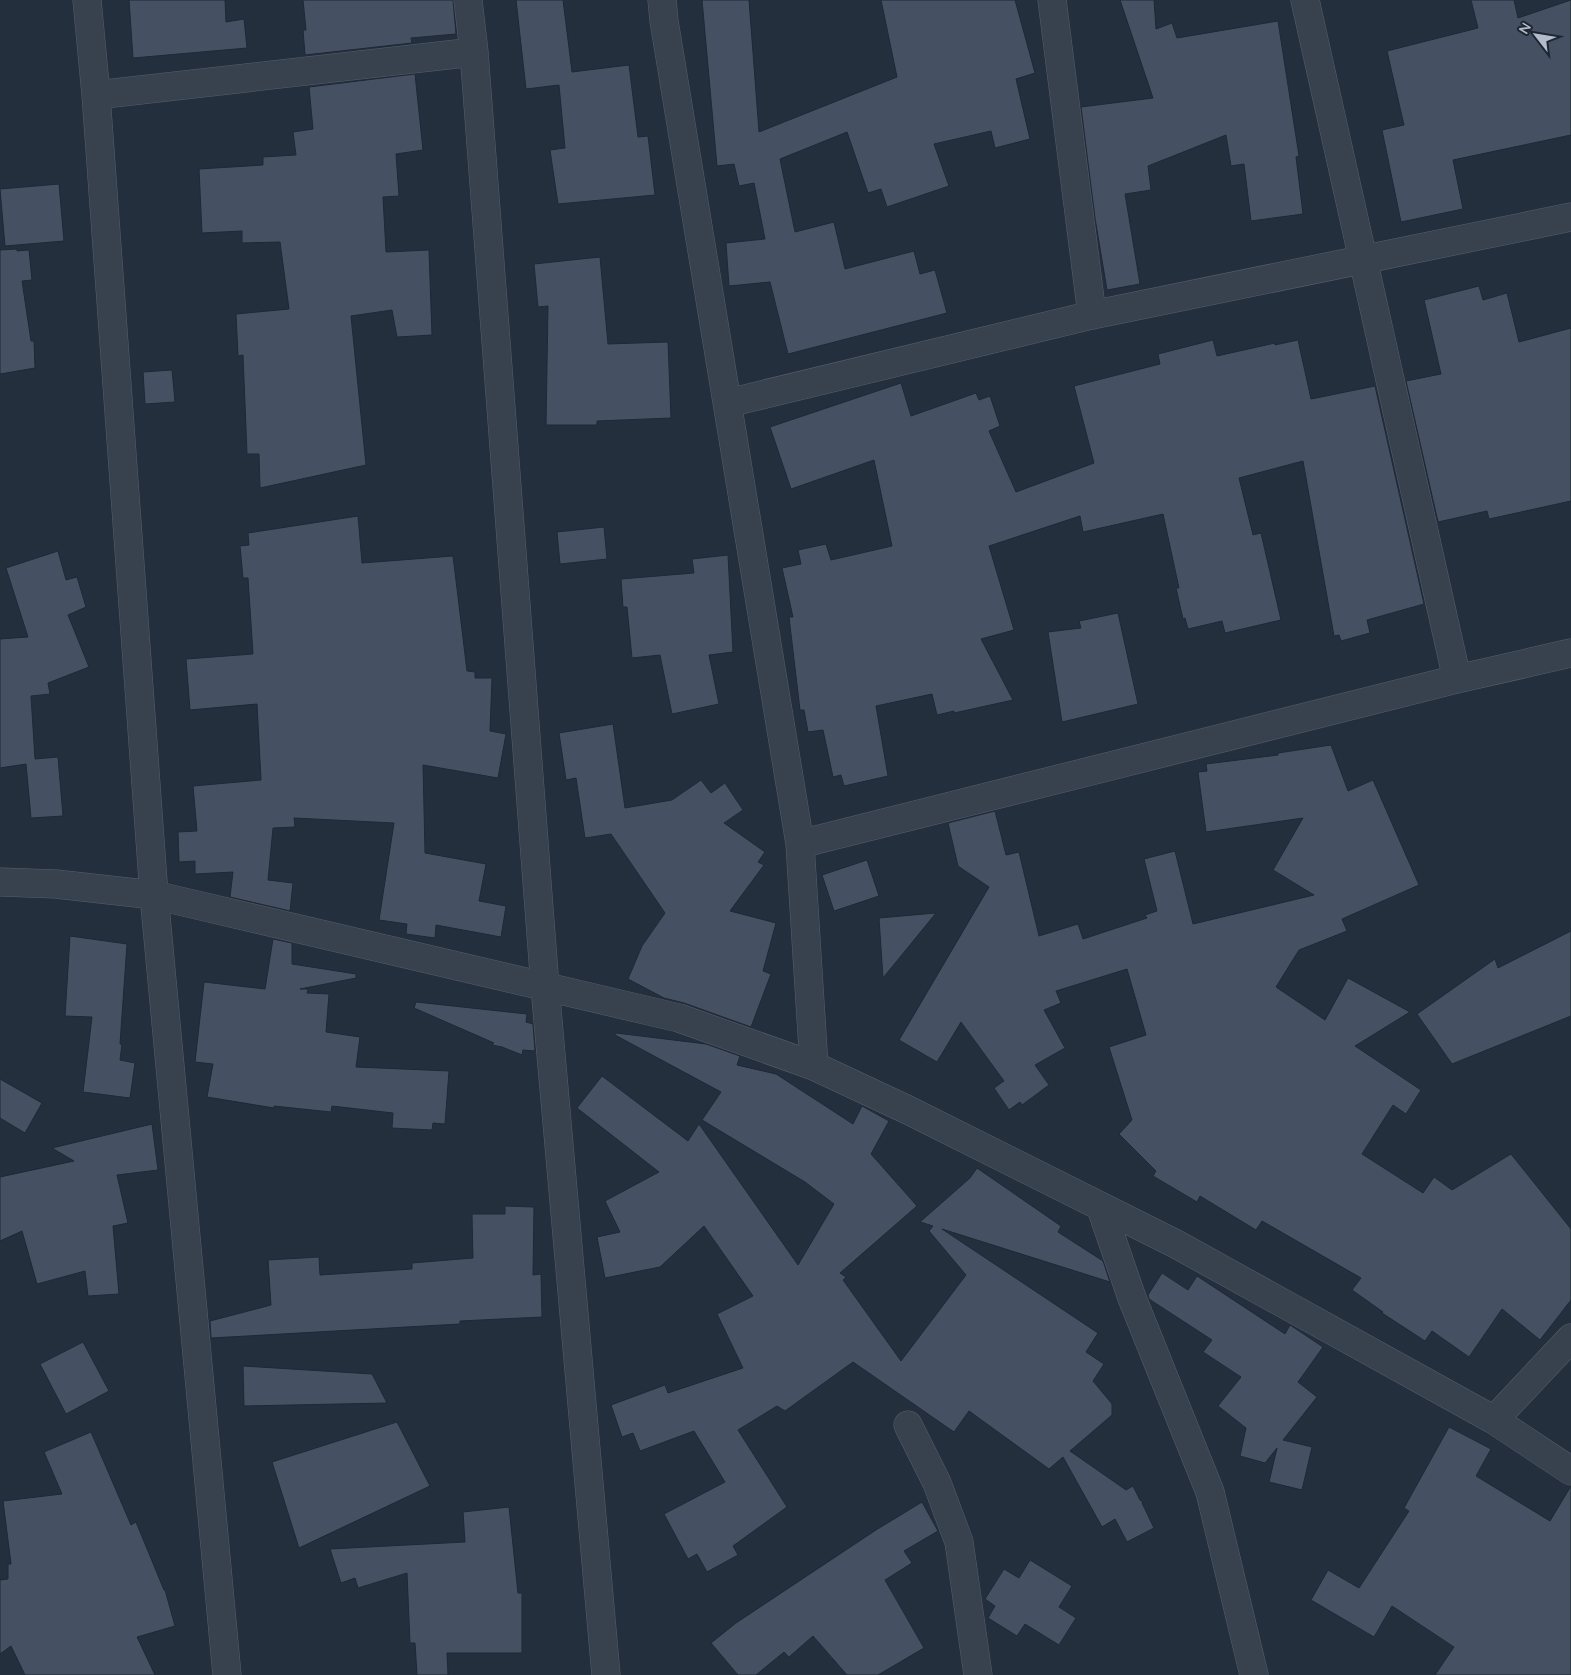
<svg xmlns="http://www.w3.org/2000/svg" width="1571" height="1675" viewBox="0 0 1571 1675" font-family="Quicksand,sans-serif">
<rect width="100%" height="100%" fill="#242f3e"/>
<path fill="#455162" stroke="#1f2835" d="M 129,0 L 225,0 L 226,22 L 244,19 L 247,48 L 133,58 Z
M 303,0 L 453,0 L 456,34 L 411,38 L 412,43 L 305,55 L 303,30 L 306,30 Z
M 516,0 L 563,0 L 572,72 L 629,65 L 638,137 L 648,136 L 655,195 L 558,204 L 550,150 L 565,148 L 559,85 L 526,89 Z
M 702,0 L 749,0 L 759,132 L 897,77 L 881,0 L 1015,0 L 1035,73 L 1016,79 L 1030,139 L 995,148 L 991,131 L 934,144 L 949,186 L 887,207 L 881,189 L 868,193 L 847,132 L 780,159 L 795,232 L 834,222 L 845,269 L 914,251 L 920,274 L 935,270 L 947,313 L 788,354 L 770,282 L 729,286 L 726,243 L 765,239 L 754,183 L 739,186 L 734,164 L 717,166 Z
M 1120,0 L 1154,0 L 1156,29 L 1172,23 L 1177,38 L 1278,21 L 1299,156 L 1296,157 L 1303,214 L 1251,221 L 1244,164 L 1231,166 L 1226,135 L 1148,166 L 1151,190 L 1125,194 L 1140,284 L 1107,290 L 1095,218 L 1081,107 L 1153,98 Z
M 1471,0 L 1514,0 L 1518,18 L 1571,0 L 1571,135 L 1453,160 L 1463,209 L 1401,222 L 1382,130 L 1404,125 L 1387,51 L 1478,28 Z
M 415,74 L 423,150 L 396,154 L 399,196 L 383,197 L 386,252 L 429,250 L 432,335 L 397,337 L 392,310 L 351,316 L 366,465 L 260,488 L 259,454 L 247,454 L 243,355 L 238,356 L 236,314 L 289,309 L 280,242 L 242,243 L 242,231 L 202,233 L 199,169 L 263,165 L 263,157 L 296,155 L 293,132 L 313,129 L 309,87 Z
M 59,184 L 64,241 L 5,246 L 0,189 Z
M 17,249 L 17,251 L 29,250 L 32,280 L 22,281 L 31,341 L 34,341 L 35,368 L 0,374 L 0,250 Z
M 600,257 L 608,344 L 668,342 L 671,418 L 597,421 L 597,425 L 546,425 L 548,306 L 538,307 L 534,264 Z
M 1479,286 L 1483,300 L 1507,293 L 1519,342 L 1571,328 L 1571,501 L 1489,519 L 1487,511 L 1438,522 L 1406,381 L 1441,374 L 1424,300 Z
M 1213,340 L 1217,356 L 1275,343 L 1275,345 L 1298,340 L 1311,399 L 1375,386 L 1424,604 L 1367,620 L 1370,633 L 1341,641 L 1339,635 L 1334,636 L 1303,461 L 1239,478 L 1253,535 L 1261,533 L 1281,620 L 1225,633 L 1222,621 L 1188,629 L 1185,618 L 1183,619 L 1176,588 L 1179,588 L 1163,514 L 1083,532 L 1080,516 L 989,546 L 1014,630 L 981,639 L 1013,700 L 954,713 L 954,711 L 937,715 L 932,694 L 876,706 L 888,776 L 844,786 L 841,775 L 833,777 L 823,730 L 808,732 L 804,710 L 800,710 L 789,617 L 793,617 L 782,568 L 801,564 L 798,550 L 826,544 L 831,560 L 892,546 L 874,460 L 791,489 L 770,427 L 901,383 L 911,416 L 976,393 L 979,400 L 990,396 L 1000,426 L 989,431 L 1016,492 L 1094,463 L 1074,386 L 1160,364 L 1158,354 Z
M 172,370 L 175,402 L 145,404 L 143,372 Z
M 358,516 L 362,563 L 453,556 L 467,671 L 475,672 L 475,678 L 492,678 L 490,731 L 506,734 L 498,778 L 423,765 L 425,853 L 486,864 L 479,901 L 506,906 L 501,937 L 436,925 L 435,938 L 406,934 L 407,924 L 379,920 L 394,823 L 294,818 L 295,827 L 273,828 L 268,880 L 293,883 L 290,911 L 230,897 L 233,872 L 195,874 L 195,861 L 179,862 L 178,832 L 197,831 L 193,786 L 261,780 L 257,704 L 190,710 L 186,659 L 253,654 L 248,578 L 243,578 L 240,546 L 249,545 L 248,533 Z
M 604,527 L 607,559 L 560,564 L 557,532 Z
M 58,551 L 66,580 L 77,577 L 86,607 L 68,615 L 89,667 L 48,683 L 50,694 L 31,696 L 35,759 L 58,757 L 63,816 L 31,818 L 26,764 L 0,768 L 0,639 L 28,637 L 6,568 Z
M 728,555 L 733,652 L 709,655 L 719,704 L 672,714 L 660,655 L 632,658 L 627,607 L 623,607 L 621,579 L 694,573 L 692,559 Z
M 1118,613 L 1138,704 L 1062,722 L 1048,632 L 1081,628 L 1079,621 Z
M 613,724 L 625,808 L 672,800 L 701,780 L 711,793 L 725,783 L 743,810 L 724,823 L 765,852 L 758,862 L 764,865 L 730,911 L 776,923 L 763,971 L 771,974 L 751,1027 L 684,1003 L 664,998 L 628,979 L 642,946 L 665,913 L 611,834 L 585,838 L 576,778 L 566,780 L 559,733 Z
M 1331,745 L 1348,791 L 1373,780 L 1419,885 L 1342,919 L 1347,931 L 1299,950 L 1276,987 L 1325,1020 L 1348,978 L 1410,1012 L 1355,1046 L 1421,1090 L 1406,1114 L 1393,1105 L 1362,1154 L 1423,1193 L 1434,1177 L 1452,1190 L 1511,1154 L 1571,1229 L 1571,1300 L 1540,1340 L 1502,1309 L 1469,1357 L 1432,1331 L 1425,1341 L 1382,1313 L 1383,1312 L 1352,1290 L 1361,1278 L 1262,1221 L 1256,1230 L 1200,1196 L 1197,1202 L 1153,1176 L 1156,1171 L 1119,1134 L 1132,1120 L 1109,1047 L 1146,1035 L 1127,969 L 1056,991 L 1061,1003 L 1044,1010 L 1065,1048 L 1035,1065 L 1049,1085 L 1022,1105 L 1020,1102 L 1009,1110 L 994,1088 L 1004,1081 L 961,1022 L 937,1062 L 899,1040 L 989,887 L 958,866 L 948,823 L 995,811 L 1006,855 L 1019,852 L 1039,936 L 1078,924 L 1083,939 L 1147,918 L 1145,915 L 1157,911 L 1144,859 L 1175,851 L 1193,924 L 1314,895 L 1273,870 L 1303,818 L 1206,832 L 1198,772 L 1207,771 L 1206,764 L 1278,755 L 1278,753 Z
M 867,860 L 879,896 L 834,911 L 822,875 Z
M 936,913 L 883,978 L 879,918 Z
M 1571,931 L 1571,1016 L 1452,1064 L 1417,1014 L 1495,959 L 1498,968 Z
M 70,936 L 127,944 L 120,1044 L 122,1044 L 120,1060 L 135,1063 L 130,1098 L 83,1092 L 92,1017 L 65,1016 Z
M 273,939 L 292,943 L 292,964 L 356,974 L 356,978 L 300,989 L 308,989 L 307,993 L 329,994 L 326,1032 L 360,1037 L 356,1067 L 449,1071 L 445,1124 L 433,1123 L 432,1130 L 392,1128 L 393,1113 L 332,1106 L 331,1112 L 274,1106 L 274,1108 L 207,1097 L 213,1064 L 195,1062 L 204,982 L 265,989 Z
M 416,1002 L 527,1014 L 526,1022 L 533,1024 L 535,1051 L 523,1050 L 522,1055 L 502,1047 L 492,1045 L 494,1043 L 414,1008 Z
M 616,1033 L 706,1044 L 740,1056 L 737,1065 L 776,1074 L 853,1124 L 862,1106 L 889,1121 L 871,1154 L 917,1206 L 840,1273 L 846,1277 L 843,1280 L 901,1361 L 966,1275 L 929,1231 L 933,1226 L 920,1222 L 970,1178 L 977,1168 L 1061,1226 L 1058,1232 L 1103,1261 L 1110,1282 L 942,1229 L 1098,1333 L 1086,1352 L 1104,1364 L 1093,1381 L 1112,1404 L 1112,1415 L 1070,1451 L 1126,1490 L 1133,1486 L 1140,1500 L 1143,1502 L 1142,1503 L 1154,1528 L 1127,1542 L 1115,1519 L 1102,1527 L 1063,1457 L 1049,1469 L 969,1411 L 954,1432 L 853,1362 L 785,1411 L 777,1406 L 738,1430 L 787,1507 L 733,1546 L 738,1555 L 707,1572 L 697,1554 L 688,1559 L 664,1514 L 725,1482 L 694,1431 L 640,1451 L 633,1433 L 622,1437 L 611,1405 L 665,1385 L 668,1393 L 743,1368 L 717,1314 L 753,1296 L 704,1226 L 660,1267 L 605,1278 L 597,1237 L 620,1232 L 605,1201 L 659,1172 L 577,1108 L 602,1076 L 688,1141 L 699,1124 L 798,1265 L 834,1204 L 805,1182 L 702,1120 L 721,1092 L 615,1035 Z
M 0,1079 L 42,1103 L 25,1133 L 0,1118 Z
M 152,1124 L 158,1170 L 117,1175 L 128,1223 L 113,1226 L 119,1294 L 88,1296 L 85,1271 L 37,1284 L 22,1231 L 0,1241 L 0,1177 L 74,1161 L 52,1148 Z
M 505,1206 L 534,1207 L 533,1275 L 541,1274 L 542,1317 L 460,1321 L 460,1324 L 211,1338 L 210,1321 L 271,1305 L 268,1260 L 319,1257 L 320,1275 L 412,1269 L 412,1263 L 473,1258 L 472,1214 L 505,1214 Z
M 1162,1273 L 1188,1290 L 1197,1276 L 1285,1334 L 1290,1325 L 1323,1347 L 1298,1382 L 1317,1397 L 1283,1440 L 1312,1447 L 1302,1490 L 1269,1482 L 1277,1448 L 1265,1463 L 1240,1456 L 1246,1428 L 1218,1406 L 1241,1377 L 1203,1352 L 1212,1340 L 1149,1299 L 1148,1295 Z
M 83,1342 L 109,1391 L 66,1414 L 40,1364 Z
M 243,1366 L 372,1374 L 387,1403 L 244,1406 Z
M 397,1422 L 430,1486 L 299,1548 L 272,1462 Z
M 1449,1427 L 1491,1449 L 1476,1476 L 1550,1521 L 1571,1486 L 1571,1675 L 1435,1675 L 1454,1647 L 1392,1606 L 1374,1637 L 1311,1600 L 1328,1570 L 1359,1588 L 1409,1511 L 1404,1508 Z
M 91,1432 L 131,1525 L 136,1522 L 164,1590 L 165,1590 L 175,1626 L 137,1637 L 155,1675 L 25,1675 L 11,1646 L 0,1654 L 0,1580 L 8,1579 L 8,1564 L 11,1564 L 3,1501 L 62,1494 L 44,1452 Z
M 922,1502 L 938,1531 L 904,1551 L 912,1563 L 885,1580 L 924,1648 L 878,1675 L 847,1675 L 813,1636 L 789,1657 L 784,1652 L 756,1675 L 738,1675 L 711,1643 L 736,1623 L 876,1530 Z
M 509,1507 L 518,1593 L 522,1593 L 522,1653 L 447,1653 L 448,1675 L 417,1675 L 415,1643 L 410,1643 L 407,1573 L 358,1588 L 355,1578 L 341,1583 L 330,1549 L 465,1542 L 463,1512 Z
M 1030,1560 L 1072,1586 L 1059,1607 L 1076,1618 L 1059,1645 L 1025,1624 L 1017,1636 L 988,1618 L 995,1606 L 985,1599 L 1004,1569 L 1019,1578 Z"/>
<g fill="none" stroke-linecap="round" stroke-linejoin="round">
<g stroke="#565f6c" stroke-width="29">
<path id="minor" d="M 87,0 L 96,95 L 154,895 L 227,1675
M 468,0 L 474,52 L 545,987 L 606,1675
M 662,0 L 664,21 L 800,844 L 814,1066
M 1052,0 L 1092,315
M 1305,0 L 1457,679
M 96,95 L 474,52
M 728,403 L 1092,315 L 1571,217
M 800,844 L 1457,679 L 1571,653
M 0,882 L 56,884 L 154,895 L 679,1018 L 814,1066 L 908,1110 L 1176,1244 L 1494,1420 L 1571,1471
M 1101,1208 L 1132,1298 L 1210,1492 L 1254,1675
M 1494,1420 L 1571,1338
M 908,1425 L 937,1483 L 959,1542 L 978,1675"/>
</g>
<use href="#minor" stroke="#38414e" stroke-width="28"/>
</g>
<g transform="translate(1536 35) rotate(301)" stroke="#1d2633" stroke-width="4" paint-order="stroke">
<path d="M0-4L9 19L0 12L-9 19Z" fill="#b4bcc9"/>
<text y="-8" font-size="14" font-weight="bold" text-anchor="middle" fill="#b4bcc9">N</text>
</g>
</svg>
